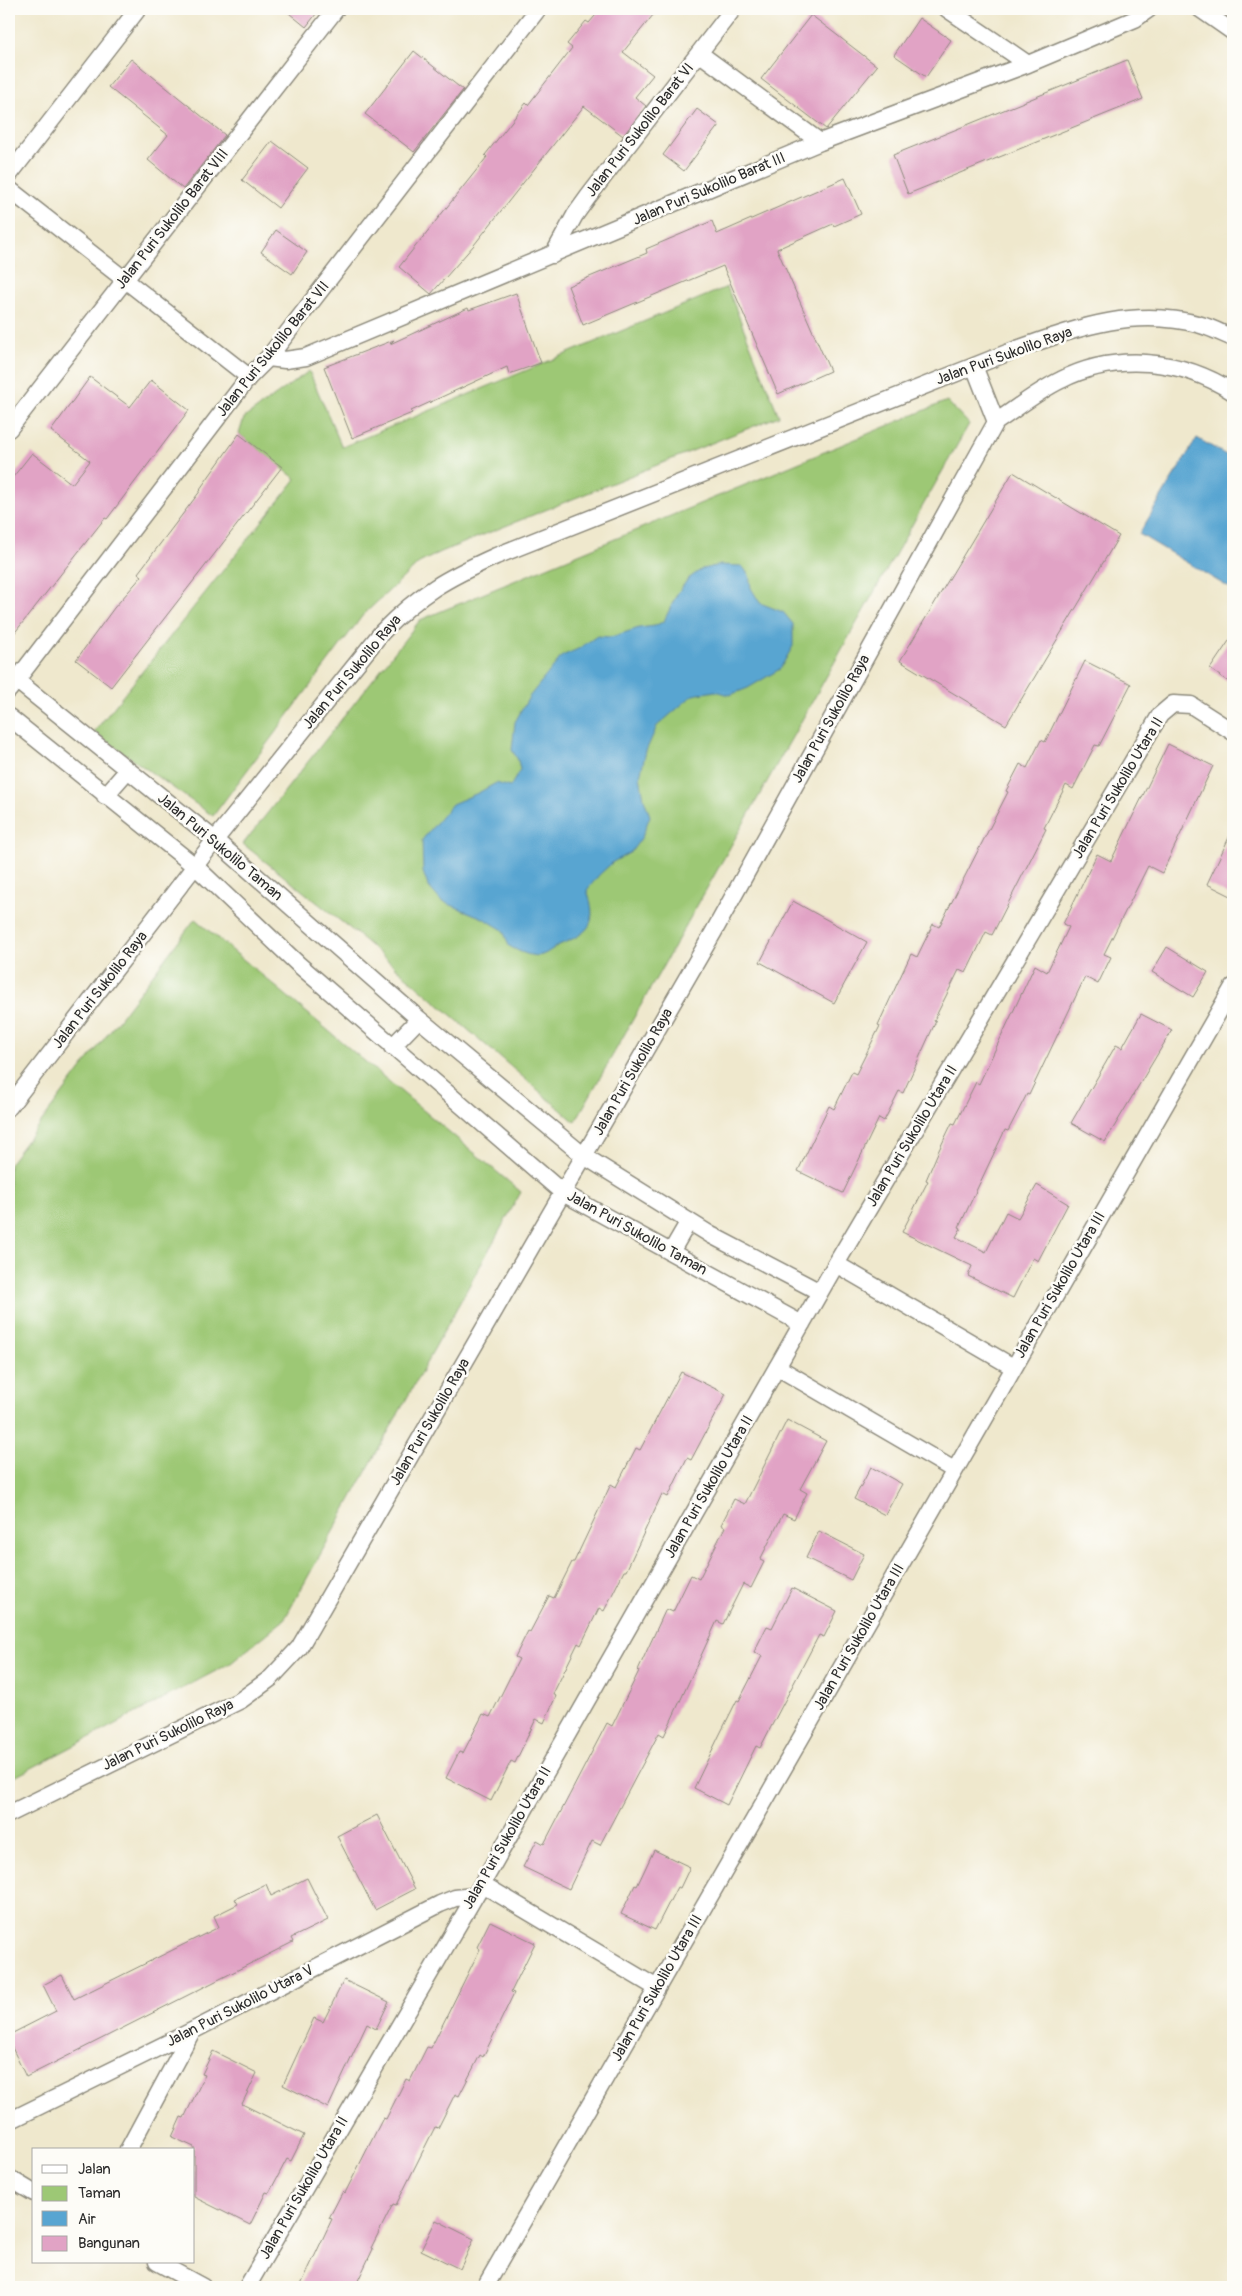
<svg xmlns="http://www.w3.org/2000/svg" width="1242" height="2296" viewBox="0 0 1242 2296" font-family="Pangolin,sans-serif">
<rect width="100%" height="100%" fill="#fdfcf7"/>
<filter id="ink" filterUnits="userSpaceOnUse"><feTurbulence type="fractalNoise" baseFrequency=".02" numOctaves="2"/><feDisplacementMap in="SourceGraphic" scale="10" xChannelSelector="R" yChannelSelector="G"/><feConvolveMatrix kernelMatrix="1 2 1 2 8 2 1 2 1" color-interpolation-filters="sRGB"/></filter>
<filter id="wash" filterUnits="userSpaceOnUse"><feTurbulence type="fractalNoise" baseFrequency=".0096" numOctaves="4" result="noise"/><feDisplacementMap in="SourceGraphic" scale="20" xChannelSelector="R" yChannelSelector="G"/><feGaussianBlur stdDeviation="1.12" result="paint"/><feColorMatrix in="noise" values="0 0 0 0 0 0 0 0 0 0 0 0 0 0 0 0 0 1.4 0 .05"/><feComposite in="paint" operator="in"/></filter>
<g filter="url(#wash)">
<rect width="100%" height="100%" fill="#efe8cd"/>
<path fill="#9dc875" stroke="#647a50" d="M 727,287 L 779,416 L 441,552 L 419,563 L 363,615 L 213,816 L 94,732 L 296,479 L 239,434 L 244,418 L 309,371 L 342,447 Z
M 947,401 L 969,424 L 575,1122 L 357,934 L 243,844 L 420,620 Z
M 195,919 L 521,1192 L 284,1620 L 231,1663 L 9,1780 L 9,1164 Z"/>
<path fill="#58a5d1" stroke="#42687e" d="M 1197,438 L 1233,459 L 1233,590 L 1139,534 Z
M 720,565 L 742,566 L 749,575 L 751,588 L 760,603 L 783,612 L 793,624 L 793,646 L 780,669 L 748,688 L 730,695 L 715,691 L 693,695 L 657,726 L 646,751 L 640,776 L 644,799 L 650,816 L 642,837 L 631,852 L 613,862 L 599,875 L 587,890 C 598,924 591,932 559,945 C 553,948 548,953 542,955 C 532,958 518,951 509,946 L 503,930 L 483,918 L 441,901 L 428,886 L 423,872 L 422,840 L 452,804 L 478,793 L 496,783 L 510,787 L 520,770 L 518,760 L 512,750 L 515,722 L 529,697 L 562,656 L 578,649 L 597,636 L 611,637 L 639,628 L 655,626 L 664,621 L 677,594 L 688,579 L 702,569 Z"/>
<g id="blocks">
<path fill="#e1a3c5" d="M 284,9 L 320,9 L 306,27 Z
M 601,9 L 658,9 L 623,52 L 653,75 L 635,97 L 646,106 L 623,136 L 584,106 L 474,245 L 431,294 L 399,267 L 487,157 L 485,155 L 508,126 L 526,103 L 528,105 L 572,48 L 567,44 L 586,21 L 589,23 Z
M 811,15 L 877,66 L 826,129 L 761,79 Z
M 919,18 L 951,40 L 926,77 L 894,55 Z
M 414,51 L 463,90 L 414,152 L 365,114 Z
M 131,59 L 225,135 L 183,189 L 148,160 L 168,135 L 108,87 Z
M 1127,60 L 1143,99 L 908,194 L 893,155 Z
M 697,109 L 719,125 L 684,171 L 663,155 Z
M 272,141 L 308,168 L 278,208 L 242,180 Z
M 845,178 L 861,214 L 834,226 L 833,224 L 777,249 L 830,371 L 778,394 L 723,266 L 583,325 L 568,286 L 647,253 L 646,249 L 712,221 L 717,234 Z
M 276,230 L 307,252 L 292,274 L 261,252 Z
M 516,293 L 541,363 L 509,374 L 507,367 L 411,411 L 412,413 L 352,438 L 324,367 L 394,340 L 390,344 L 468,308 L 469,310 Z
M 90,377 L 130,407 L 151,380 L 189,410 L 107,519 L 105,518 L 9,640 L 9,482 L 32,453 L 72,484 L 90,461 L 51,431 Z
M 239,434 L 282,467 L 111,687 L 76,660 L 114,608 L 142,576 L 138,573 L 201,490 L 200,489 Z
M 1013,472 L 1119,536 L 1006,725 L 900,661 Z
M 1233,635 L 1233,685 L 1210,669 Z
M 1085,661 L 1131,684 L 1099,746 L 1095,745 L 1073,789 L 1066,785 L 1044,828 L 1046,829 L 992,935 L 986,932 L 966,973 L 959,970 L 934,1020 L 936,1021 L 903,1093 L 899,1091 L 884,1121 L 879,1118 L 843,1193 L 798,1171 L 829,1106 L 834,1109 L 852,1072 L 856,1074 L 880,1026 L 878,1025 L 911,954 L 917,957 L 933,924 L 939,927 L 1008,792 L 1006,791 L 1020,764 L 1027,768 L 1041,740 L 1045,742 Z
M 1168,744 L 1213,766 L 1162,873 L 1148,866 L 1104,954 L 1111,957 L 1098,984 L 1085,977 L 1029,1095 L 1027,1094 L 1008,1131 L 1005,1130 L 959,1227 L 961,1228 L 956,1237 L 986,1252 L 1006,1212 L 1018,1218 L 1037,1185 L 1068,1204 L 1038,1261 L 1033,1258 L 1013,1298 L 968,1276 L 972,1266 L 902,1232 L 928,1181 L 926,1180 L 939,1150 L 952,1123 L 955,1124 L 976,1082 L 979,1084 L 1035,965 L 1047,972 L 1069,927 L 1063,924 L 1097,854 L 1111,861 Z
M 1233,829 L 1233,897 L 1207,884 Z
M 793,901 L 867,942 L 834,1003 L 760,962 Z
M 1167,947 L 1208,972 L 1193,997 L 1152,972 Z
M 1141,1014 L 1172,1030 L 1105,1142 L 1071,1123 L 1116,1045 L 1122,1048 Z
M 681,1372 L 726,1394 L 691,1460 L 687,1458 L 668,1497 L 662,1494 L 626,1571 L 624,1571 L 604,1611 L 599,1608 L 581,1645 L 578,1643 L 553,1694 L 556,1696 L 544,1723 L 536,1719 L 515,1763 L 511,1761 L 491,1801 L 446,1778 L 459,1752 L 463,1753 L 483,1714 L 490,1717 L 519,1659 L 515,1657 L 528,1631 L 530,1632 L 549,1596 L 554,1598 L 572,1562 L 574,1562 L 611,1484 L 616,1487 L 636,1448 L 640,1450 Z
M 787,1420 L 826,1441 L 800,1489 L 807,1493 L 794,1519 L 783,1514 L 760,1560 L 764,1562 L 751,1588 L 743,1584 L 723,1624 L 717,1621 L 664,1736 L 659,1733 L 600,1845 L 592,1841 L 569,1889 L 523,1867 L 537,1840 L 544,1844 L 607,1723 L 612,1726 L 639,1671 L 638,1670 L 666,1609 L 673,1612 L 691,1575 L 699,1579 L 725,1527 L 721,1525 L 734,1499 L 745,1504 Z
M 871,1467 L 902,1484 L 885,1515 L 854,1499 Z
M 819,1531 L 864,1554 L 851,1580 L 806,1558 Z
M 792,1588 L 837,1611 L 824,1637 L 819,1635 L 760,1748 L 756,1746 L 727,1805 L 694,1788 L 719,1736 L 737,1700 L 739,1701 L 762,1656 L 754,1652 L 767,1626 L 772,1628 Z
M 377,1815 L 415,1889 L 375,1910 L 337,1836 Z
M 654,1850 L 690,1867 L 680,1888 L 677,1887 L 655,1930 L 621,1914 L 635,1885 L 637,1886 Z
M 307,1878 L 328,1920 L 291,1938 L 293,1942 L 26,2077 L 9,2041 L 9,2035 L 56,2011 L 43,1985 L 62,1975 L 74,1999 L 219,1927 L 214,1916 L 238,1904 L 235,1899 L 266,1884 L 271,1896 Z
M 490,1921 L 535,1943 L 511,1992 L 514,1993 L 483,2057 L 480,2055 L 459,2096 L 455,2094 L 438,2128 L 435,2127 L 396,2205 L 393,2204 L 371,2248 L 373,2249 L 355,2287 L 300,2287 L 332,2219 L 329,2218 L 343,2191 L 345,2193 L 383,2118 L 386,2119 L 406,2079 L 410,2081 L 427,2047 L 431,2048 L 480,1949 L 477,1947 Z
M 344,1980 L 389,2002 L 376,2029 L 367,2024 L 328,2108 L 283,2085 L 314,2018 L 323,2022 Z
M 213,2051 L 257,2073 L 242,2104 L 304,2135 L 291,2161 L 287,2159 L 269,2193 L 266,2192 L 250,2225 L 194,2197 L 194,2147 L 172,2137 L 181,2117 L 184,2118 L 205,2075 L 202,2074 Z
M 436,2220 L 474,2239 L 460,2269 L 421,2250 Z"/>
</g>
</g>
<g filter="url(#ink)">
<use href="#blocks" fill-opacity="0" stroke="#8d8a7c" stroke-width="1"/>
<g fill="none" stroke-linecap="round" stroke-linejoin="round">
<g stroke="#8d8a7c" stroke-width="19">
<path id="street" d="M 947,9 L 1028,64
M 1200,9 L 1233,32
M 699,53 L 820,142
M 9,175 L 138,9
M 9,189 L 249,377
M 553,255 L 575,215 L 588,197 L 733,9
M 268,358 L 285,360 L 306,357 L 820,142 L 1028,64 L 1135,19 L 1149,9
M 974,366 L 996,422
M 9,429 L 336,9
M 16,680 L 215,840 L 419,1019 L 584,1156 L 711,1235 L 820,1292
M 9,690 L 249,377 L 268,358 L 538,9
M 9,717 L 196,867 L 298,964 L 563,1193 L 802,1324
M 105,796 L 127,771
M 392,1047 L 419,1019
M 9,1107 L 215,840 L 382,632 C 420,593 447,578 496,556 L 1017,349 C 1080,327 1135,307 1201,325 C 1212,328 1223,334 1233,338
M 671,1252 L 689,1221
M 836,1264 L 1013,1367
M 777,1367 L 954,1470
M 9,1814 L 241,1700 L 271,1678 L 299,1648 L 713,933 L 996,422 C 1017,408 1038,391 1061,380 C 1116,352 1182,359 1233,392
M 482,1884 L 657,1988
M 9,2121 L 192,2031 L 440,1904 L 455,1898 L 474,1896
M 128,2150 L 192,2031
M 9,2178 L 34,2193
M 157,2262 L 203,2287
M 247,2287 L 482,1884 L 836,1264 L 1160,715 L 1173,704 L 1191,705 L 1233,732
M 485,2287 L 1233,987"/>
</g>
<use href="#street" stroke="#fff" stroke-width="16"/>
</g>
</g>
<g text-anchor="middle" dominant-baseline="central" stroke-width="5" stroke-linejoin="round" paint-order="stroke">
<g font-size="15" fill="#2b2b2b" stroke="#fdfcf7">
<text transform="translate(640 130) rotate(-52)">Jalan Puri Sukolilo Barat VI</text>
<text transform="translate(709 189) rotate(-23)">Jalan Puri Sukolilo Barat III</text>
<text transform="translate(172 219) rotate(-52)">Jalan Puri Sukolilo Barat VIII</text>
<text transform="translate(273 349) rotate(-51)">Jalan Puri Sukolilo Barat VII</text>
<text transform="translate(1004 356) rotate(-20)">Jalan Puri Sukolilo Raya</text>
<text transform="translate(352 672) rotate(-50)">Jalan Puri Sukolilo Raya</text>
<text transform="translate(831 719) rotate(-61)">Jalan Puri Sukolilo Raya</text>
<text transform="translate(1118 788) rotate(-59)">Jalan Puri Sukolilo Utara II</text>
<text transform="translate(220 847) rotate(40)">Jalan Puri Sukolilo Taman</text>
<text transform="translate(100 990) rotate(-52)">Jalan Puri Sukolilo Raya</text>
<text transform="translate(633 1072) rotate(-60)">Jalan Puri Sukolilo Raya</text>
<text transform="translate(912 1136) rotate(-59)">Jalan Puri Sukolilo Utara II</text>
<text transform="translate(637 1233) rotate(29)">Jalan Puri Sukolilo Taman</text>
<text transform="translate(1060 1285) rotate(-60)">Jalan Puri Sukolilo Utara III</text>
<text transform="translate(430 1422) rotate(-60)">Jalan Puri Sukolilo Raya</text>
<text transform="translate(709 1487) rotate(-60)">Jalan Puri Sukolilo Utara II</text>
<text transform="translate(859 1637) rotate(-60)">Jalan Puri Sukolilo Utara III</text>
<text transform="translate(168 1735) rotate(-26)">Jalan Puri Sukolilo Raya</text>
<text transform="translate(507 1838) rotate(-60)">Jalan Puri Sukolilo Utara II</text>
<text transform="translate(657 1988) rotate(-60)">Jalan Puri Sukolilo Utara III</text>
<text transform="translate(240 2006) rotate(-27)">Jalan Puri Sukolilo Utara V</text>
<text transform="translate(304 2188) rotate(-60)">Jalan Puri Sukolilo Utara II</text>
</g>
</g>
<rect width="1242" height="2296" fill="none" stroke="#fdfcf7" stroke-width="30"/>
<rect x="32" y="2148" width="162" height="115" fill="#fdfcf7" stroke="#a9a8a5"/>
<rect x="42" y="2165" width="25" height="8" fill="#ffffff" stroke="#a9a8a5"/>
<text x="78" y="2174" font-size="15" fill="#2b2b2b">Jalan</text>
<rect x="42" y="2186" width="25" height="15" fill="#9dc875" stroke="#a9a8a5"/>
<text x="78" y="2198" font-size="15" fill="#2b2b2b">Taman</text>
<rect x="42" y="2211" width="25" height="15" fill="#58a5d1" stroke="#a9a8a5"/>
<text x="78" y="2224" font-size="15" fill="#2b2b2b">Air</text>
<rect x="42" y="2236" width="25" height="15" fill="#e1a3c5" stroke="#a9a8a5"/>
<text x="78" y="2248" font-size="15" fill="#2b2b2b">Bangunan</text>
</svg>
